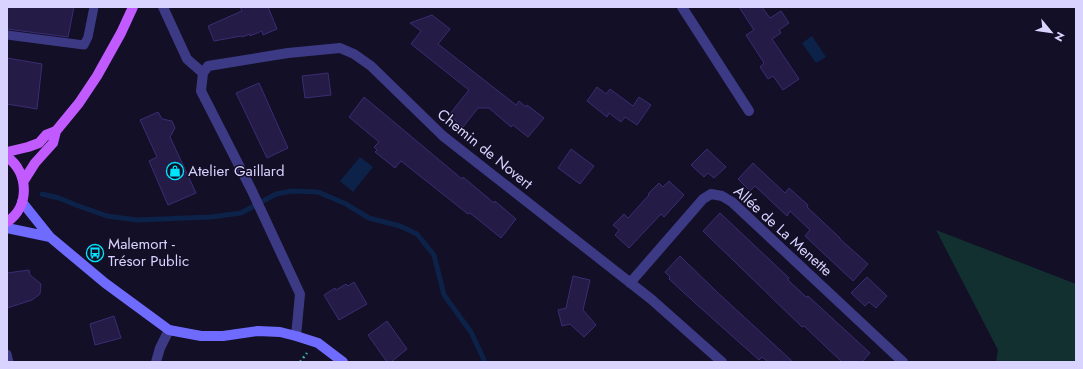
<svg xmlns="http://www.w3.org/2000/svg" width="1083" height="369" viewBox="0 0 1083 369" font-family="Jost,sans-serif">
<rect width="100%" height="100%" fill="#130f26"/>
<path fill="#12302f" d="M 936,230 L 1076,284 L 1076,362 L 996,362 L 998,350 Z"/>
<path fill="#0c2248" d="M 812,36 L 826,57 L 816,63 L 802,43 Z
M 360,157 L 373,167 L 353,192 L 340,181 Z"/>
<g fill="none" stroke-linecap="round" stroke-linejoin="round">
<path stroke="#0c2248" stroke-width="5" d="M 42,194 L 59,198 L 76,205 L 107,216 L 137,220 L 211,217 L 241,213 L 276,194 L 292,191 L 318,192 L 346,204 L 369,218 L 400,226 L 417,234 L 434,255 L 444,295 L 471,332 L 485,362"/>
</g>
<path fill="#241b47" stroke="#3b2d73" d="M 7,7 L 74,7 L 68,37 L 7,29 Z
M 240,7 L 268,7 L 277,29 L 263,35 L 262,31 L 250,36 L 250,34 L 242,37 L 241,36 L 214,41 L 208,26 L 242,11 Z
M 739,7 L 762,7 L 770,18 L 781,11 L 789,23 L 779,30 L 781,33 L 772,39 L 799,79 L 783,90 L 773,76 L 768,79 L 760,67 L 764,63 L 746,35 L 754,30 Z
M 432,15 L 450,29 L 438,44 L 516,105 L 519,101 L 526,107 L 527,105 L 544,118 L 528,137 L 513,125 L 511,127 L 489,108 L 478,108 L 463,127 L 449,115 L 469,90 L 411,44 L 421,31 L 410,23 Z
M 7,58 L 42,64 L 37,109 L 7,104 Z
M 328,73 L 331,95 L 305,98 L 302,76 Z
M 259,83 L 288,148 L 267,158 L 236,93 Z
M 597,87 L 606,94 L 610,89 L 633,106 L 639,97 L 651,105 L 637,125 L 625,117 L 621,122 L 609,113 L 607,117 L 587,101 Z
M 364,97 L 462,179 L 463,177 L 494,203 L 495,201 L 516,219 L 501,238 L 470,213 L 468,214 L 401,161 L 395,168 L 375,152 L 377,150 L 374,147 L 379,142 L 349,117 Z
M 158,112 L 162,119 L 172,121 L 175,128 L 170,137 L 196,193 L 168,205 L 149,161 L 157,157 L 140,120 Z
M 571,149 L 594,166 L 580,184 L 558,168 Z
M 707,149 L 726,167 L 714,178 L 708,173 L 704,177 L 691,165 Z
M 753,163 L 785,193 L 789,188 L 808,205 L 807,207 L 840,238 L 840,239 L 868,264 L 853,281 L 805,236 L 810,230 L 790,211 L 787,216 L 755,186 L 750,191 L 738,179 Z
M 669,181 L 684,195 L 664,217 L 661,214 L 629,248 L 615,235 L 619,230 L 613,225 L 624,214 L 628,218 L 649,195 L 648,194 L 659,183 L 663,187 Z
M 720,213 L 789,278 L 788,280 L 806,297 L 808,296 L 870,353 L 862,362 L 842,362 L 804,326 L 802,327 L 703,231 Z
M 680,256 L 717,292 L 793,362 L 768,362 L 762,357 L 759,360 L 694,302 L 669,279 L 670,277 L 665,272 Z
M 29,270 L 30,275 L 41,284 L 40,294 L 32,300 L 7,308 L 7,273 Z
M 573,276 L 590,280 L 583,310 L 596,325 L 584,337 L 570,324 L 562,326 L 558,310 L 566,308 Z
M 867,277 L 887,296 L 876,308 L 869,302 L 865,306 L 851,293 Z
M 354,282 L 367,304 L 339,320 L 324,295 L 335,288 L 336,290 L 346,284 L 348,286 Z
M 114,316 L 121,338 L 95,345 L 90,324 Z
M 387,321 L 407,349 L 391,362 L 387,362 L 368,335 Z"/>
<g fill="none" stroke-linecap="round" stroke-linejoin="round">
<path stroke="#2fb8b0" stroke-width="2.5" stroke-dasharray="2 3" stroke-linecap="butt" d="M 300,362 L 307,353"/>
<path stroke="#3d3a85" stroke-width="9" d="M 7,35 L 84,45 L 88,37 L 94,7
M 7,354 L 9,362"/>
<path stroke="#3d3a85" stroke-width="10" d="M 163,7 L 187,59 L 203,73
M 682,7 L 749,111
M 203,73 L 208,66 L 288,53 L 340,48 L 354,54 L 371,66 L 443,136 L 651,299 L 722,362
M 203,73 L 201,91 L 252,191 L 300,294 L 296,336
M 630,283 L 703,199 L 711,194 L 722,196 L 732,202 L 903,362
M 156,362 L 160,348 L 169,330"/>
<path stroke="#6f6bff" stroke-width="10" d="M 22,202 L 50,237 L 105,283 L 169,330 L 201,336 L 223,336 L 258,331 L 280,332 L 296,336 L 318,343 L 343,362
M 7,228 L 50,237"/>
<path stroke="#c25bff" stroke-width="10" d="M 7,152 L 28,147 L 39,143 L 46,135 L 56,131
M 7,157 C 29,172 30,207 7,222
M 23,182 L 35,163 L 53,143 L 56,131 L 79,103 L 97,76 L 121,33 L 133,7"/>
</g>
<defs>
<g id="shop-ring" transform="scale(0.9)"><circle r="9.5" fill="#130f26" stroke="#00e5ff" stroke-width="1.5"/><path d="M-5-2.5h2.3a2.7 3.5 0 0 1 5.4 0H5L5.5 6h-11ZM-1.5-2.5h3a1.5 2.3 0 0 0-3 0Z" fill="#00e5ff"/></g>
<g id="bus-ring" transform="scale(0.9)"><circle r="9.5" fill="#130f26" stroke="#00e5ff" stroke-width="1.5"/><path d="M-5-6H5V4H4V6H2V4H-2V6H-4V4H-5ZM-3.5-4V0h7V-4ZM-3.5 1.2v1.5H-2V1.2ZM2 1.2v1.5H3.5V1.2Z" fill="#00e5ff"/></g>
</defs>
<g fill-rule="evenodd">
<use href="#shop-ring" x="175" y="171"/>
<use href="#bus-ring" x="95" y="253"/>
</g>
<g text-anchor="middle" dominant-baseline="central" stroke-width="3" stroke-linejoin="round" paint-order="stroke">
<g font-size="15" fill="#d9d4ff" stroke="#130f26">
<text transform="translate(485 149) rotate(39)">Chemin de Novert</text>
<text transform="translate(783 231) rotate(42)">Allée de La Menette</text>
</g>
<g font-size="15" fill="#d9d4ff" stroke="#130f26" text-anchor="start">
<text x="188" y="171">Atelier Gaillard</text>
<text x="108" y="244">Malemort -<tspan x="108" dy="17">Trésor Public</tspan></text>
</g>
</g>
<rect width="1083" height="369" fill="none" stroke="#d9d4ff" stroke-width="16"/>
<g transform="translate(1051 32) rotate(119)" stroke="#130f26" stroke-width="3" paint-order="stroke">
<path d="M0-3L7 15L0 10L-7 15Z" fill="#d9d4ff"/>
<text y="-6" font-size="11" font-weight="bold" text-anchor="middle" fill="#d9d4ff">N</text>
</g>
</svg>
